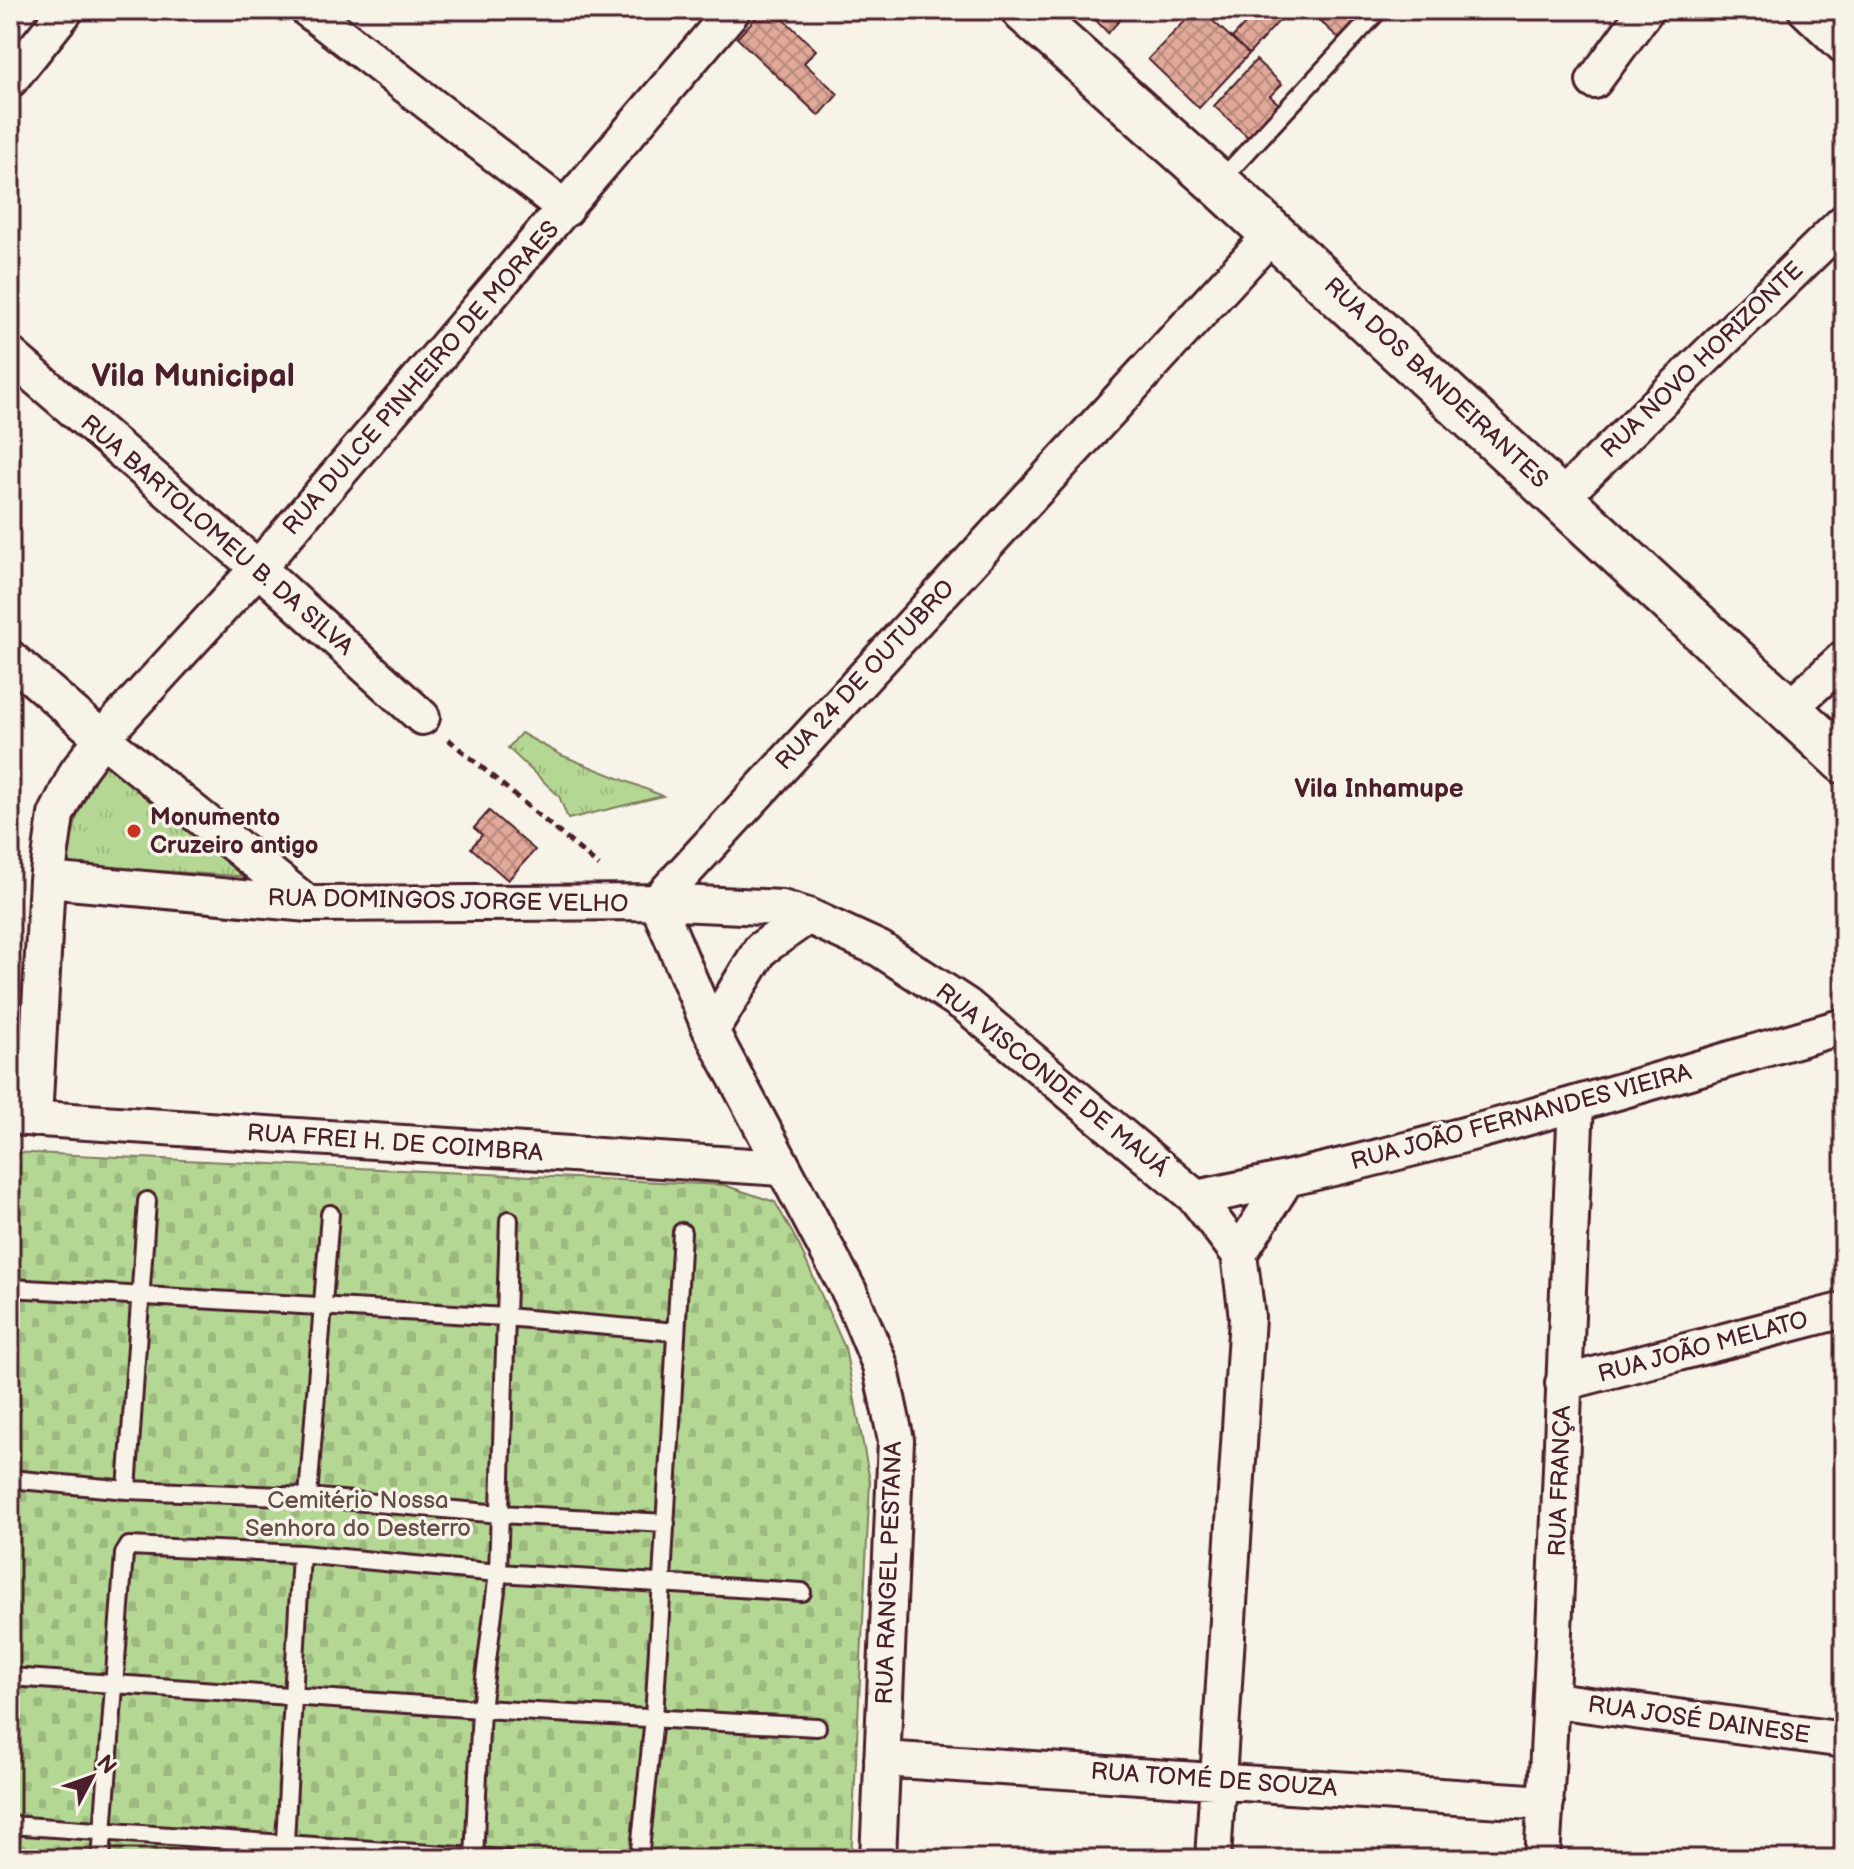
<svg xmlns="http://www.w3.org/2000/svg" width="1854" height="1869" viewBox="0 0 1854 1869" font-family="'Balsamiq Sans',sans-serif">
<defs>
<pattern id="cemetery-stones" width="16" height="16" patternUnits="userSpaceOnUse" patternTransform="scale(2)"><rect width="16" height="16" fill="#b4d893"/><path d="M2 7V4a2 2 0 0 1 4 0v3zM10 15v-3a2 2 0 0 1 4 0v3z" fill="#9cb97f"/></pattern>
<pattern id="park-tufts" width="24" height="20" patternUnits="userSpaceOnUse" patternTransform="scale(2)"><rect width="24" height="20" fill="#b4d893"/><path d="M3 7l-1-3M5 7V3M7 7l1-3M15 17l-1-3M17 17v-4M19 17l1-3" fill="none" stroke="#9cb97f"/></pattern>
<pattern id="building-cross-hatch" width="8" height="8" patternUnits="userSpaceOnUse" patternTransform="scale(2)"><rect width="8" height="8" fill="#e0a999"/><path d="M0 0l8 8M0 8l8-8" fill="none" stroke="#b8897d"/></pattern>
</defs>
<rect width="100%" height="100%" fill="#f7f3e8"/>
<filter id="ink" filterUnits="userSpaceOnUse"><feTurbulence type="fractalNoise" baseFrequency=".0125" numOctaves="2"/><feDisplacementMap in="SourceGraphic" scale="16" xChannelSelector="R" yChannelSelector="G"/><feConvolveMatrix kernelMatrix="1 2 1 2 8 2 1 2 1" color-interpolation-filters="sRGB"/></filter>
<g filter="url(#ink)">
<path fill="url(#cemetery-stones)" stroke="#7f7c5f" stroke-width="2" d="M 10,1152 L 724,1185 L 775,1202 L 798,1243 L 845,1348 L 870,1481 L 851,1859 L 10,1859 Z"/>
<path fill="url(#park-tufts)" stroke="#7f7c5f" stroke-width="2" d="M 521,733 L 561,755 L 663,796 L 568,819 L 559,796 L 508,748 Z
M 105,761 L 253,877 L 65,865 L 78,812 Z"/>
<path fill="url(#building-cross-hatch)" stroke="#4a1f2b" stroke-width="2" d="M 763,10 L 774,10 L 816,50 L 804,63 L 838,94 L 819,116 L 737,38 Z
M 1086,10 L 1129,10 L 1108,33 Z
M 1196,10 L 1224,10 L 1213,21 L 1249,54 L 1199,108 L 1148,59 Z
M 1258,10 L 1289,10 L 1249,54 L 1232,38 Z
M 1308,10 L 1373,10 L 1343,42 Z
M 1256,60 L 1282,84 L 1270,96 L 1281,106 L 1250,139 L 1214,106 Z
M 489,811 L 535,850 L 508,880 L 471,848 L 482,835 L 474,828 Z"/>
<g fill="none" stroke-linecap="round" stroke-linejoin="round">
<g stroke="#4a1f2b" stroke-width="22">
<path id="lane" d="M 1219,182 L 1379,10
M 330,1214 L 308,1497 L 500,1514 L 666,1523
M 10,1288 L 506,1317 L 676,1332
M 10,1479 L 127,1490 L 308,1497
M 127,1490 L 147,1201
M 10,1677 L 481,1709 L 817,1727
M 10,1825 L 504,1859
M 101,1859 L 124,1554 L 129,1546 L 301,1554 L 498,1573 L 802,1592
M 284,1859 L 301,1554
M 474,1859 L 481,1709 L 498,1573 L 509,1220
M 639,1859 L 654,1718 L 682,1232"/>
</g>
<g stroke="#4a1f2b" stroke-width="40">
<path id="street" d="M 308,10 L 566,209
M 1806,10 L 1844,46
M 10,80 L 66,10
M 1594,81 L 1646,10
M 10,355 L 258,568 L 422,717
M 1561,498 L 1844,222
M 10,658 L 102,738 L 308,904
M 1789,709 L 1844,658
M 47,880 L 308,904 L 657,902 L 782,908 L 808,916 L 880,949 L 967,1006 L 1196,1198 L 1239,1254
M 657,902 L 711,1031 L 851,1295 L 880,1365 L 896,1440 L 878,1859
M 657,902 L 1273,233
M 711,1031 L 761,949 L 808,916
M 11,1117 L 781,1168
M 34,1119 L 47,880 L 56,815 L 77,772 L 102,738 L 258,568 L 733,10
M 1196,1198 C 1415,1155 1630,1088 1844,1026
M 1563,1383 L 1844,1310
M 1554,1700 L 1844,1740
M 882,1759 L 1546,1803
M 1213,1859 L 1247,1317 L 1239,1254 L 1285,1181
M 1542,1859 C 1558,1607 1564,1356 1576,1104"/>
</g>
<g stroke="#4a1f2b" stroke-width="50">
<path id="secondary" d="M 1024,10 L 1218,183 L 1844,761"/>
</g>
<path stroke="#4a1f2b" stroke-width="5" stroke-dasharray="8 6" stroke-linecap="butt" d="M 448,739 L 599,866"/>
<use href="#lane" stroke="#f7f3e8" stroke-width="16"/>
<use href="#street" stroke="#f7f3e8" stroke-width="34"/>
<use href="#secondary" stroke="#f7f3e8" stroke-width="44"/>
</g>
</g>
<circle fill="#c8321e" stroke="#f7f3e8" stroke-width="3" cx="134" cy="831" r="8"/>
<g text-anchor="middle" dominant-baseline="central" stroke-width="7" stroke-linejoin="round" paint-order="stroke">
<g font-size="24" fill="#4a1f2b" stroke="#f7f3e8">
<text transform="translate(1702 360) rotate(-44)">RUA NOVO HORIZONTE</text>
<text transform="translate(421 378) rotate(-49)">RUA DULCE PINHEIRO DE MORAES</text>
<text transform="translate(1436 383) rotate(43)">RUA DOS BANDEIRANTES</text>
<text transform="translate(217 535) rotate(41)">RUA BARTOLOMEU B. DA SILVA</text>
<text transform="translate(865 675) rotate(-47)">RUA 24 DE OUTUBRO</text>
<text transform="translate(448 901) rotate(1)">RUA DOMINGOS JORGE VELHO</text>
<text transform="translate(1052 1080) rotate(39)">RUA VISCONDE DE MAUÁ</text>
<text transform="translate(1521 1117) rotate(-15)">RUA JOÃO FERNANDES VIEIRA</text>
<text transform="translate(395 1143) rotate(4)">RUA FREI H. DE COIMBRA</text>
<text transform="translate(1703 1347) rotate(-15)">RUA JOÃO MELATO</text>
<text transform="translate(1560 1481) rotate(-88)">RUA FRANÇA</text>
<text transform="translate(889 1573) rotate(-88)">RUA RANGEL PESTANA</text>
<text transform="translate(1699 1720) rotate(8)">RUA JOSÉ DAINESE</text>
<text transform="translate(1214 1780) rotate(4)">RUA TOMÉ DE SOUZA</text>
</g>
<g font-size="24" font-weight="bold" fill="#4a1f2b" stroke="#f7f3e8" text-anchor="start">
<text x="150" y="817">Monumento<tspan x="150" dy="28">Cruzeiro antigo</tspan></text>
</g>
<g font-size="24" fill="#644d45" stroke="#f7f3e8">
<text x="358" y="1500">Cemitério Nossa<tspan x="358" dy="28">Senhora do Desterro</tspan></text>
</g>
<g font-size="26" font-weight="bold" fill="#4a1f2b" stroke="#f7f3e8">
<text x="1379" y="789">Vila Inhamupe</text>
</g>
<g font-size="32" font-weight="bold" fill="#4a1f2b" stroke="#f7f3e8">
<text x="193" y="376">Vila Municipal</text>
</g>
</g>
<rect width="1854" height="1869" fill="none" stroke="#f7f3e8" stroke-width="40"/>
<rect x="20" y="20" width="1814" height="1829" fill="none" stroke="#4a1f2b" stroke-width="3" filter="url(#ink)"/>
<g transform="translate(92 1777) rotate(49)" stroke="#f7f3e8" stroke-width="6" paint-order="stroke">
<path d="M0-6L14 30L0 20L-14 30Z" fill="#4a1f2b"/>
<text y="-12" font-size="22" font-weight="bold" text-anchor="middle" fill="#4a1f2b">N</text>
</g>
</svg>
